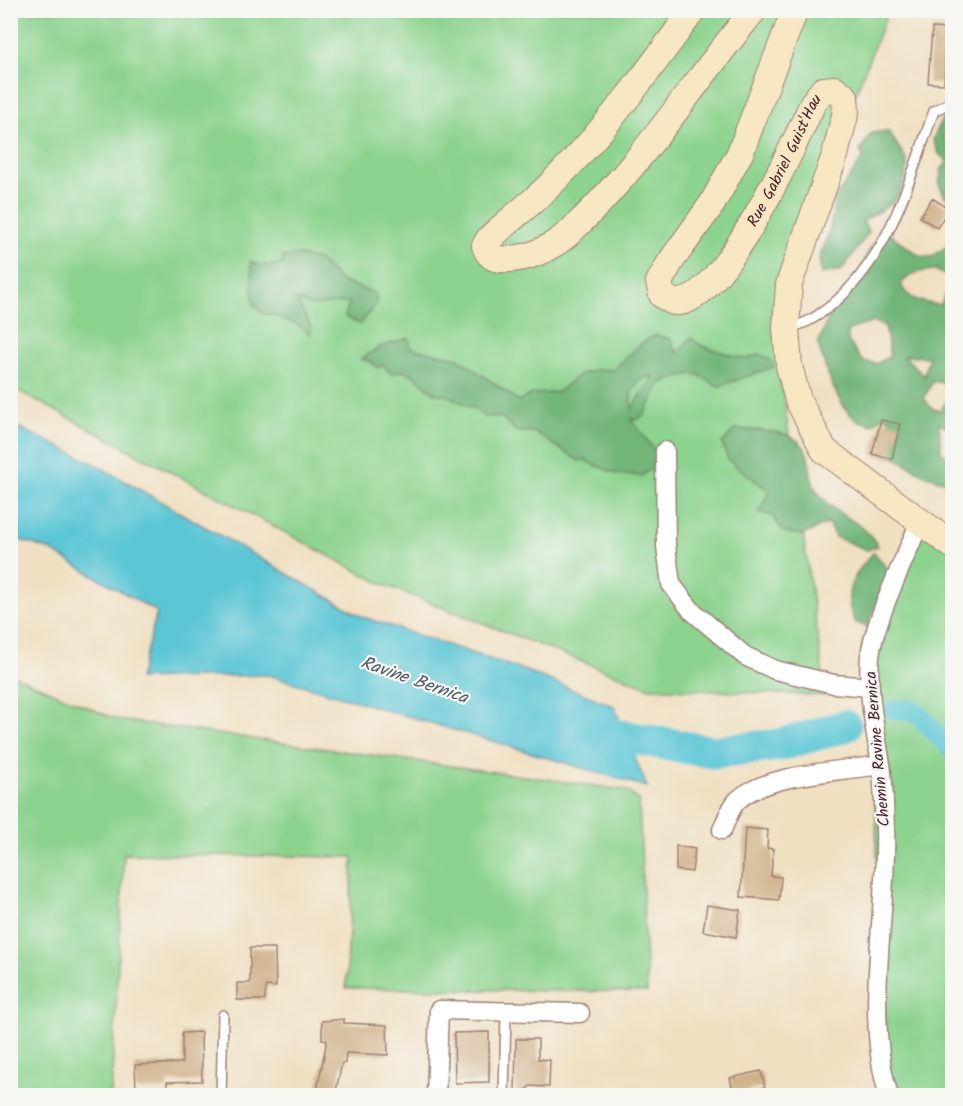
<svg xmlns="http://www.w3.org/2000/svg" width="963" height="1106" viewBox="0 0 963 1106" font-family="Kalam,sans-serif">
<rect width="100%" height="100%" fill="#f6f6f2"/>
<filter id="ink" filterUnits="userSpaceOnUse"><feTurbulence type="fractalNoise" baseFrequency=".0167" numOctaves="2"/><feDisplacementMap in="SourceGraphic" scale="12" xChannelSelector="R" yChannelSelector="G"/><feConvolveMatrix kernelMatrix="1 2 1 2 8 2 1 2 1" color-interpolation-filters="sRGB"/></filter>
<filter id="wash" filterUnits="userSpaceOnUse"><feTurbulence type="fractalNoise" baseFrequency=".008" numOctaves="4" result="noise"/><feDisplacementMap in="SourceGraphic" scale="24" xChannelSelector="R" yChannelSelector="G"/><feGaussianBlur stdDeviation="1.35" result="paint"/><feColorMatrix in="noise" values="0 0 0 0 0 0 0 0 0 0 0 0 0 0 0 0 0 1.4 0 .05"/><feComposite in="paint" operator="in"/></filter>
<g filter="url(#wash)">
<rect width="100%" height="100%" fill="#f0e0c2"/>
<path fill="#8cd38e" stroke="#6b795c" stroke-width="1.5" d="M 10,11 L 888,11 L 771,309 L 826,696 L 650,688 L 382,584 L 11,387 Z
M 923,522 L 952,535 L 952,1095 L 889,1095 L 880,932 L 870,657 Z
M 10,674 L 118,720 L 625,790 L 639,800 L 647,992 L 346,988 L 353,857 L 124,854 L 111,1095 L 11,1095 Z"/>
<path fill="#71b579" stroke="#5e6a52" stroke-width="1.5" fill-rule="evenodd" d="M 952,97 L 952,129 L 943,135 L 952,153 L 952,193 L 946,198 L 939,185 L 942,168 L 948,162 L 939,154 L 933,140 Z
M 888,131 L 907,160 C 905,201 895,201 863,221 L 869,232 L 842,270 L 821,274 L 819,259 L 830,229 L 835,199 L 864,156 L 860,152 L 871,133 Z
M 883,229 L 920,256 L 931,257 L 952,243 L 952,385 L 933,381 L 924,398 L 931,408 L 940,411 L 952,394 L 952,429 L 939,423 L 941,451 L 952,462 L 952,477 L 946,482 L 927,476 L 893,456 L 888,442 L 890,418 L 882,417 L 872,425 C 867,423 859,422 855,419 C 836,404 825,366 818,344 L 836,300 L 855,286 L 867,254 ZM 935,270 L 951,278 L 941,305 C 925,303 907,301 901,284 C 910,273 920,271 935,270 ZM 874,322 L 885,326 L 890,356 L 877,364 L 862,361 L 848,341 L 848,330 ZM 904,356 L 929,357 L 924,376 Z
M 300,255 L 318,260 L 343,282 L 375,293 L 377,303 L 360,324 L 345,317 L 349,302 L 311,306 L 297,300 L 312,329 L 310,334 L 298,325 C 286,322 276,313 263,314 L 253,303 L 251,261 L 258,265 L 282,265 L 283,257 Z
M 656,335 L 670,339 L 677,353 L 691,338 L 702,346 L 745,359 L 761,354 L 771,360 L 774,367 L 720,386 C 711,384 707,378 699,375 C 688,372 672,379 661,383 L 644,415 L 637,420 L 631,419 L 662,460 L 641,476 L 617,474 L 587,462 L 586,459 L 579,461 L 534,432 L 517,432 L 501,417 L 485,417 L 475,409 L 446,395 L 434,393 L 412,374 L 403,371 L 391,374 L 382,364 L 378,368 L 372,362 L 361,359 L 382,346 L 409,338 L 411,348 L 458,358 L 519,401 L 532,394 L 558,392 L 580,374 L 600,369 L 613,370 L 643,342 ZM 652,375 L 651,381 L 632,408 C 627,392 636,380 652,375 Z
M 735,429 C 758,431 801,427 808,457 C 813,478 808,484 826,502 C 846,521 863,521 878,546 L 867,550 L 835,537 L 828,523 L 803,535 L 783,532 L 772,515 L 759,513 L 769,491 L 728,460 L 722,443 Z
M 874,552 L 890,572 L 867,627 L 855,622 C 841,592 853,575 874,552 Z"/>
<path fill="#5bc6d5" stroke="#527280" stroke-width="1.5" d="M 11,424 L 93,463 L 363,617 L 526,671 L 614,706 L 647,787 L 268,675 L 139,679 L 157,612 L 50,550 L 11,537 Z"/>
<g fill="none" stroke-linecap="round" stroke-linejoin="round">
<path stroke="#5bc6d5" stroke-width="20" d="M 894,710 L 914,710 L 952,749"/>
<path stroke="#5bc6d5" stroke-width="33" d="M 582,729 L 712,752 L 780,745 L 845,726"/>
</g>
<g id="blocks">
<path fill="#d0b18a" d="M 932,28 L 947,29 L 944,84 L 928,83 Z
M 932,198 L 949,209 L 937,228 L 920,217 Z
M 881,420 L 900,424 L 892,459 L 872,454 Z
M 745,828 L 768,830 L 767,848 L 773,849 L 771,876 L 781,877 L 779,900 L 741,897 Z
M 676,846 L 695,849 L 692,872 L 676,870 Z
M 707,905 L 740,910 L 736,937 L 703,931 Z
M 250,948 L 275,948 L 276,987 L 266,986 L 265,1000 L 237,1000 L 237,983 L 250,983 Z
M 344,1019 L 344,1023 L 387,1025 L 388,1055 L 346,1053 L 345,1063 L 342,1063 L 335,1095 L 316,1095 L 327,1040 L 322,1039 L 322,1021 Z
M 201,1032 L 202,1081 L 167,1082 L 167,1089 L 136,1090 L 135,1065 L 182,1063 L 182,1033 Z
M 489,1032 L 489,1082 L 455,1083 L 454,1033 Z
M 516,1039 L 538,1039 L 538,1059 L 550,1060 L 549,1087 L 530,1086 L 521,1095 L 515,1095 Z
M 761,1071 L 765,1087 L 748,1091 L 749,1095 L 734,1095 L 730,1078 Z"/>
</g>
</g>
<g filter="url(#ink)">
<use href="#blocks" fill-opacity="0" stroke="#9d8076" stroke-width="1.5"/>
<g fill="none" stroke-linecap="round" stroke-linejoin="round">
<g stroke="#9d8076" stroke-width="12">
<path id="service" d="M 789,327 C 806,325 819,315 833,304 C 891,255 909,180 934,111 L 951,102
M 221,1096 L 223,1015
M 504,1096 L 506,1013"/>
</g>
<g stroke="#9d8076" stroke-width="21">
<path id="minor" d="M 665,451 L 666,546 L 671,584 L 692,611 L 745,656 L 775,670 L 834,684 L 870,687
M 722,830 C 726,821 730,808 737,801 C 763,774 843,771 881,765
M 436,1096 L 439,1010 L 580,1013
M 889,1096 C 863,1015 888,912 885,828 C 884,807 884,785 881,764 C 875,729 867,692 870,656 C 875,618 906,557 921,519"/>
</g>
<g stroke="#9d8076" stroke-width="28">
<g id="secondary">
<path d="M 693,10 C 649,70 604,132 551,184 C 531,204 509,220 489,239 L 485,246 C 489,259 498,260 510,259 C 532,258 555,246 571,231 C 641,166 693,83 754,10"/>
<path id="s1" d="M 795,10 L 740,153 L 712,204 L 671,261 L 659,282 L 662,295 C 665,297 670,301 674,302 C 721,309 796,140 813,103 L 823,90 L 835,89 L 845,97 L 846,111 L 835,155 L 789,284 L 786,328 L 789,366 L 798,400 L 824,450 L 952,545"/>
</g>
</g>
<use href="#service" stroke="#fff" stroke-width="9"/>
<use href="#minor" stroke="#fff" stroke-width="18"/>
<use href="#secondary" stroke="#f7e8c3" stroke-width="26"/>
</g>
</g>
<g text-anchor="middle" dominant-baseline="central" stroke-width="4.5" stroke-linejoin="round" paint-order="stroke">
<g font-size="16" fill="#4a1f2b" stroke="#f6f6f2">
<text stroke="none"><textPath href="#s1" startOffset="519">Rue Gabriel Guist'Hau</textPath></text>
<text transform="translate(878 749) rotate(-95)">Chemin Ravine Bernica</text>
</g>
<g font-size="18" font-style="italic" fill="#505966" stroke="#f6f6f2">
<text transform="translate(414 681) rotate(19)">Ravine Bernica</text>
</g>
</g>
<rect width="963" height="1106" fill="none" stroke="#f6f6f2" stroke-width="36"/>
</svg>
